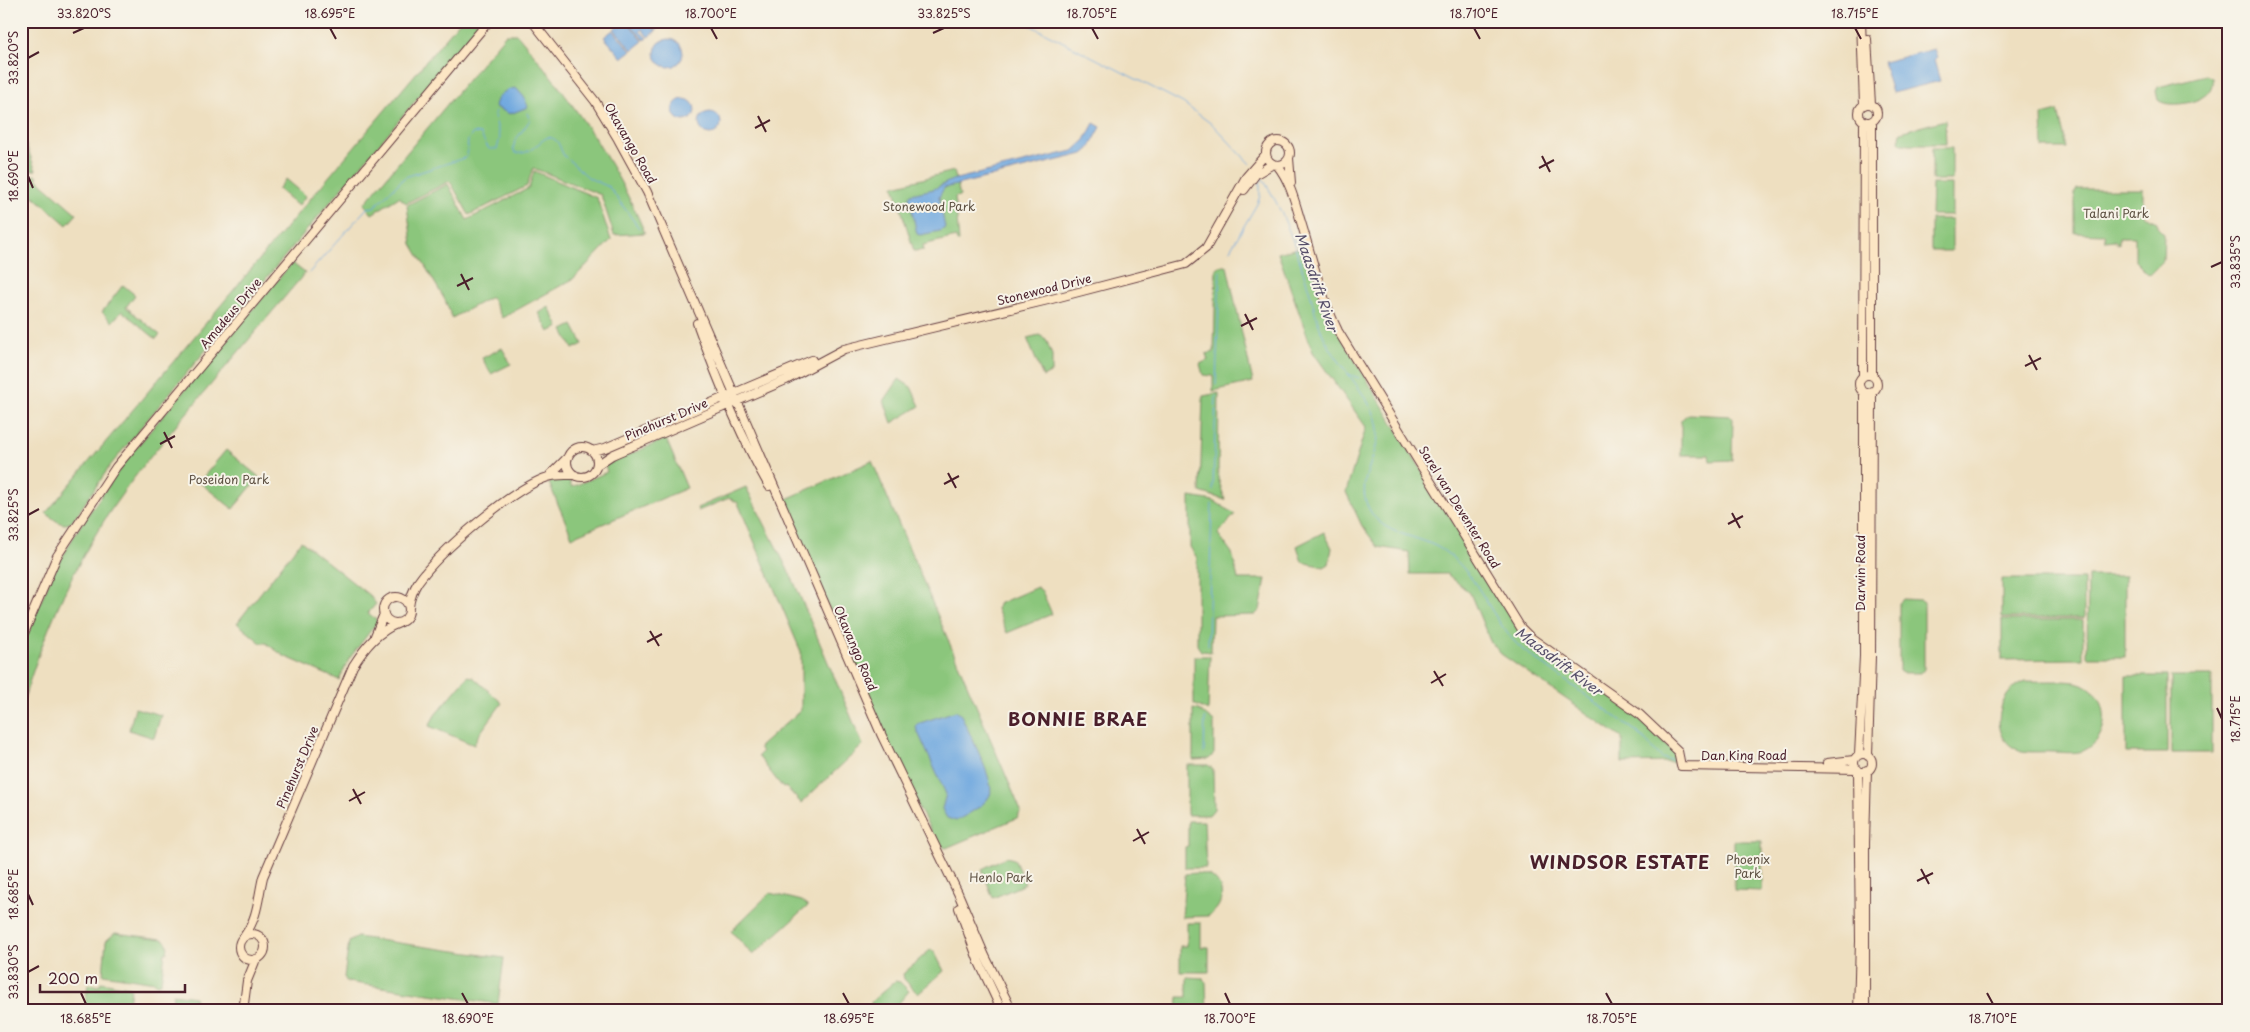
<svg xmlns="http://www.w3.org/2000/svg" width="2250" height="1032" viewBox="0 0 2250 1032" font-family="'Playpen Sans',sans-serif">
<rect width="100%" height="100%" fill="#f7f3e8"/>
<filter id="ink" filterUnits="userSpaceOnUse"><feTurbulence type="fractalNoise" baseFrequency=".02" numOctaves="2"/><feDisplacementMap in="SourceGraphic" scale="10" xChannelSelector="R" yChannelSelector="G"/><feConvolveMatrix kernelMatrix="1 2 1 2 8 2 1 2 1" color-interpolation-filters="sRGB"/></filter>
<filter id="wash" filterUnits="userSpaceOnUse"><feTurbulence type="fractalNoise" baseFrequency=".0096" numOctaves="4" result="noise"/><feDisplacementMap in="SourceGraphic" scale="20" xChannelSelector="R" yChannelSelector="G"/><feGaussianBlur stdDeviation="1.12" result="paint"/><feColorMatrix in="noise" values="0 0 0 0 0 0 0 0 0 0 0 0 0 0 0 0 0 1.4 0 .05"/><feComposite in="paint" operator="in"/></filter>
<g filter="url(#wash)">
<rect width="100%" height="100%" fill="#eedfc0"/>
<path fill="#8bc67b" stroke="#6a7253" d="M 460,21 L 481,21 L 453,56 L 143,425 L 110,466 L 72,522 C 62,528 54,519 46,513 Z
M 506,34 L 517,34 C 568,95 614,159 645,233 L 614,235 L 601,195 L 533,168 L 527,186 L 469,215 L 450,181 L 406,203 L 399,197 L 372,214 L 364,204 Z
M 2206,75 L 2212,78 C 2217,104 2167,109 2158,100 L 2156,91 L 2158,87 Z
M 2058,111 L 2067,148 L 2043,148 L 2042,115 Z
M 1945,120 L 1946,144 L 1902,144 L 1899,141 L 1901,132 Z
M 21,131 L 34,166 L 36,170 L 21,172 Z
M 1932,148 L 1952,148 L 1952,180 L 1932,180 Z
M 534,171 L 597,198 L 611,240 L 573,279 L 502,318 L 491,297 L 452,318 L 445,300 L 412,244 L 407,205 L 448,184 L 467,220 L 529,188 Z
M 954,171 L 960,196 L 955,197 L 959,241 L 957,242 L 956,237 L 923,245 L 924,250 L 914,251 L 894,186 Z
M 37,175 L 37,179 L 77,214 L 67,225 L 21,185 L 21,177 Z
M 286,179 L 306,196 L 298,206 L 278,189 Z
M 1932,184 L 1952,184 L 1952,215 L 1931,215 Z
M 2077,189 L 2143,189 L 2143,216 L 2157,222 L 2157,227 L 2164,234 L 2163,261 L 2149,275 L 2135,261 L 2135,237 L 2119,237 L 2119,244 L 2114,240 L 2105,241 L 2104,234 L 2075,233 L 2075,193 Z
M 1931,219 L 1952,219 L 1952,251 L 1931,251 Z
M 1306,246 L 1327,314 L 1516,626 L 1632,713 L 1675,752 L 1676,762 L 1622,763 L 1622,738 L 1501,654 L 1490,641 L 1470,593 L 1447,574 L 1410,574 L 1409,552 L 1378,547 L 1362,526 L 1346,492 L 1366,427 L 1313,352 L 1278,253 Z
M 292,263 L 305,273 C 269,316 233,358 197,401 C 169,434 140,468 115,504 C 72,567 42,637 21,709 L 21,651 L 50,579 L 78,529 L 129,456 Z
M 1220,266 L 1227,266 L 1253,382 L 1213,391 L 1213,376 L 1203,375 L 1200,364 L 1208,360 L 1206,354 L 1214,352 L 1216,268 Z
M 123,285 L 135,295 L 126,307 L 160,335 L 156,339 L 122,311 L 112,322 L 102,312 Z
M 549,307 L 559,327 L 549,332 L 539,313 Z
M 573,325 L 583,344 L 573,349 L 563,330 Z
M 1039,335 L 1046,339 L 1052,355 L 1052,372 L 1043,377 L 1027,338 Z
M 502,348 L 511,364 L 491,374 L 482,358 Z
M 899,379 L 911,387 L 920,406 L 892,423 L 884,401 Z
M 1219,393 L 1218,478 L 1225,500 L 1200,492 L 1203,396 Z
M 1688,414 L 1731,416 L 1733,419 L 1732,460 L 1710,461 L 1709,455 L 1681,455 L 1681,420 Z
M 666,439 L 687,488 L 572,537 L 549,483 L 560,478 L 568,478 L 572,487 L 607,472 L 605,465 Z
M 226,450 L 259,477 L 233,509 L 199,482 Z
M 872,461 L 1021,811 L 1017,818 L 946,848 L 938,844 L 902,776 L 782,501 Z
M 746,487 L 794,582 L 863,745 L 801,803 L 786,787 L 783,788 L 758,756 L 762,752 L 759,747 L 801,710 L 801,652 L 738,503 L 729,498 L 698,511 L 697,508 Z
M 1190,497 L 1214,501 L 1235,514 L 1218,534 L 1232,553 L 1238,579 L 1266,579 L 1260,610 L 1255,615 L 1212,616 L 1211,652 L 1201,651 L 1197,645 L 1197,558 L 1190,547 Z
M 1324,532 L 1332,548 L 1329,564 L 1324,567 L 1302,562 L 1297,546 Z
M 301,541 L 370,596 L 376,604 L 368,613 L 378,621 L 349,659 L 339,680 L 284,656 L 266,643 L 261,643 L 237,623 Z
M 2088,576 L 2125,576 L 2125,657 L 2087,657 Z
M 2002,579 L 2084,579 L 2084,618 L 2002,618 Z
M 1037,587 L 1042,591 L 1052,614 L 1007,633 L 997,609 L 998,604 Z
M 1903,599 L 1921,600 L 1924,602 L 1924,669 L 1921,673 L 1902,673 L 1899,671 L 1899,603 Z
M 2002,620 L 2083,620 L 2083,659 L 2002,660 Z
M 1194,656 L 1210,656 L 1208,711 L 1194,704 Z
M 468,676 L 473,677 L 502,703 L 478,736 L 474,745 L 429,726 L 435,715 Z
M 2126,676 L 2167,676 L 2167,753 L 2126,753 Z
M 2171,676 L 2212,676 L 2212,753 L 2171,753 Z
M 2026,681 C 2041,682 2071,679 2083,684 C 2112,697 2111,739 2083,751 C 2074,754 2062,752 2052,752 C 2043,751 2031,753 2022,751 C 1989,743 1993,693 2026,681 Z
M 135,708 L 161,715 L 154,738 L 129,730 Z
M 1193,709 L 1199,710 L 1214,722 L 1214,754 L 1209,759 L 1193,760 Z
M 1187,765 L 1208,765 L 1213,769 L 1214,809 L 1209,815 L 1187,815 Z
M 1188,821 L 1204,821 L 1206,868 L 1185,868 L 1185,847 L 1188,846 Z
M 1734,841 L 1762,841 L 1762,891 L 1734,890 Z
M 1006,857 L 1014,859 L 1025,884 L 993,898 L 982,869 Z
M 1197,873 C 1202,874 1207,874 1212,877 C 1227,888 1223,908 1208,916 L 1182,917 L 1185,874 Z
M 770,893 L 802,901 L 808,906 L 753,955 L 731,931 Z
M 1187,923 L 1201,923 L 1201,947 L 1209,947 L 1209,972 L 1180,972 L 1180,946 L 1187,946 Z
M 115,933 L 162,939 C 169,942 168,947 167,953 L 165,953 L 161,983 L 157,984 L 155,982 L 103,974 L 106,941 Z
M 357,937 L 504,958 L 498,1004 L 347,982 L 344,977 L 349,942 Z
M 930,950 L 934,951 L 944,971 L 918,994 L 904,979 L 903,974 Z
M 1187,977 L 1202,978 L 1206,982 L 1207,1011 L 1177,1011 L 1178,997 L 1187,997 Z
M 895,981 L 900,982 L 909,991 L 892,1011 L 874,1011 L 870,1006 L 872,1001 Z
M 101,982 L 129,987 L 131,989 L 128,1011 L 84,1011 L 88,984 L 99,986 Z
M 173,994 L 195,997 L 193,1011 L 171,1011 Z"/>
<path fill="#70a8df" stroke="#5d6485" d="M 623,21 L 627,21 L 643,41 L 632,50 L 614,29 Z
M 628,21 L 633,21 L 635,24 L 637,21 L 662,21 L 664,24 L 656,30 L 651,22 L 648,24 L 656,31 L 648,37 L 642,29 L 640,31 L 647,38 L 644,40 Z
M 613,30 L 631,51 L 622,58 L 604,37 Z
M655 53a14 14 0 1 1 28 0a14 14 0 1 1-28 0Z
M 1934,49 L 1937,57 L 1934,60 L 1940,81 L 1892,93 L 1883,62 Z
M 516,88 L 524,97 L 528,107 L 510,114 L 495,107 C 496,96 505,89 516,88 Z
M673 110a11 11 0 1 1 22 0a11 11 0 1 1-22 0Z
M699 123a11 11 0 1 1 22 0a11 11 0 1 1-22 0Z
M 1094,123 L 1101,127 L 1089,149 L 1083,154 L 944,188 L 939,197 L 945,228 L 940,231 L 920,235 L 917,234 L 909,197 L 911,194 L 934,189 L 952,180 L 1073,151 L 1085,140 Z
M 956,711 L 961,715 C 967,729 996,782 990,795 C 985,806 966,815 956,821 L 947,818 L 942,809 L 946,794 L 916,728 L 917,724 Z"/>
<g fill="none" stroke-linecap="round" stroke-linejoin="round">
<path stroke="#70a8df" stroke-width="1" d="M 1022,21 L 1183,103 L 1213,125 L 1251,165
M 527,113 L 530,120 L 515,141 L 513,149 L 516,153 C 531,155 536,143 548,137 C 562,139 558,150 566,158
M 569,160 L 589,178 L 609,187 L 639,228
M 1260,175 C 1285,211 1297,252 1310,293 C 1315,311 1319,331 1329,346 C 1341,367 1372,400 1377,423 C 1384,452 1354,478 1368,507 C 1383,538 1418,533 1444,551 C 1481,576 1490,621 1523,650 L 1637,732 L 1662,758 L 1672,760
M 1294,240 L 1302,243
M 1230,250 L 1257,204 L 1260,196 L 1260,176
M 308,274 L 367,208 L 374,207 L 405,177 L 467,157 L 468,140 L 473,133 L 480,134 L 489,149 L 497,149 L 500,138 L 494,115 L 495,111
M 1348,374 L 1359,378
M 1216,385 L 1220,271
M 1213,490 L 1216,396
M 1208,645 L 1212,504
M 1204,753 L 1205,718"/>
</g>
</g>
<g filter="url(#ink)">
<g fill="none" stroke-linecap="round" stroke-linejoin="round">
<g stroke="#633c41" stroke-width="10">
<path id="secondary" d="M 532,21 L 595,101 L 618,139 L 647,192 L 881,734 L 958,893 L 985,956 L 1012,1011
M 1861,21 L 1864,105
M 1867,39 L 1871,104
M1859 113a9 9 0 1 1 18 0a9 9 0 1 1-18 0Z
M 1872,121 L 1872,376
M1266 153a12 12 0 1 1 24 0a12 12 0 1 1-24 0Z
M 1289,158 L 1291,183
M 1277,165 C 1290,181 1295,202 1301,222 C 1312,258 1321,297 1338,331 L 1521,628 L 1530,637 L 1639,714 L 1678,751 L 1681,766 L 1857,769
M 1244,190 L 1256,174 L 1273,164
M 697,323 C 717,379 739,434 769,486
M1859 384a9 9 0 1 1 18 0a9 9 0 1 1-18 0Z
M 1863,376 L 1864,121
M567 462a15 15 0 1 1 30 0a15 15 0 1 1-30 0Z
M 592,451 L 605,448 L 812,360
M 597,465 L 612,455 L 786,380 L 844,349 L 1048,300 L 1186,264 L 1206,248 L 1246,177 L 1266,154
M 550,475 L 568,457
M383 610a13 13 0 1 1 26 0a13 13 0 1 1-26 0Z
M 409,607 C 410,598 413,590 418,582 C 439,552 513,488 548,477 C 556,474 566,475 575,475
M 375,636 L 384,614
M 21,640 L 57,556 L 116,467 L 489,21
M1854 763a9 9 0 1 1 18 0a9 9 0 1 1-18 0Z
M 1859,755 L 1864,656 L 1864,392
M 1868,756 L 1871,656 L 1872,391
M 1827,763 L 1854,760
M 959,908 L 978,960 L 1002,1011
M239 947a13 13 0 1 1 26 0a13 13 0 1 1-26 0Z
M 245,935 C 258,917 258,898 263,877 L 353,666 C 365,647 378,631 399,623
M 243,1011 L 247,981 L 256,959
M 1858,1011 L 1860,941 L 1858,770
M 1865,1011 L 1865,843 L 1867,770"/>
</g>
<use href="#secondary" stroke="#fce6c4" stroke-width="8"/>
</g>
</g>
<path fill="none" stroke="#4a1f2b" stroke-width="2" d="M 330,28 L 336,39M 711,28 L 717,39M 1092,28 L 1098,39M 1474,28 L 1480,39M 1855,28 L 1861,39M 73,33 L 84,28M 933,33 L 944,28M 28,58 L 39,52M 758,116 L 766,132M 755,128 L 770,120M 1542,156 L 1550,172M 1539,168 L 1554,160M 28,176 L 33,188M 2211,267 L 2222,262M 461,274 L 469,290M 457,286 L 473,278M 1245,314 L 1253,330M 1241,326 L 1257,318M 2029,355 L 2037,370M 2025,366 L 2041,358M 164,432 L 172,448M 160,444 L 175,436M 948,473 L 956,488M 944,484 L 959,476M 1732,513 L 1740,528M 28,515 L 39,509M 1728,524 L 1743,516M 650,631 L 659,646M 647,642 L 662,634M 1434,671 L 1443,686M 1431,683 L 1446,674M 2217,708 L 2222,719M 353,789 L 361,804M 349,801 L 365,792M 1137,829 L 1145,844M 1133,841 L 1149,832M 1921,869 L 1929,884M 1917,881 L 1933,873M 28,894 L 33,905M 28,972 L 39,966M 81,993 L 86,1004M 462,993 L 468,1004M 843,993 L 849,1004M 1225,993 L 1230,1004M 1606,993 L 1612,1004M 1987,993 L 1993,1004"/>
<g text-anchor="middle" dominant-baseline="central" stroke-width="4" stroke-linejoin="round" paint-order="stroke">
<g font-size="12" fill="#4a1f2b" stroke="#f7f3e8">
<text transform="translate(631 143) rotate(60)">Okavango Road</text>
<text transform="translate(1044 289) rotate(-14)">Stonewood Drive</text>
<text transform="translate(230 313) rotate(-50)">Amadeus Drive</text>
<text transform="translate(666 419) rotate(-23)">Pinehurst Drive</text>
<text transform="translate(1460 507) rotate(58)">Sarel van Deventer Road</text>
<text transform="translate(1860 573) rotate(-90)">Darwin Road</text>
<text transform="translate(856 648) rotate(67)">Okavango Road</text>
<text x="1744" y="755">Dan King Road</text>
<text transform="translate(297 767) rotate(-67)">Pinehurst Drive</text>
</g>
<g font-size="12" fill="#5e5143" stroke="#f7f3e8">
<text x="929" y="206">Stonewood Park</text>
<text x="2116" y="213">Talani Park</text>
<text x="229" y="479">Poseidon Park</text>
<text x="1748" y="859">Phoenix<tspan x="1748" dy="14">Park</tspan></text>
<text x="1001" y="877">Henlo Park</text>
</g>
<g font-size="14" font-style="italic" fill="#574f6a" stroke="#f7f3e8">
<text transform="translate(1317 282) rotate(71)">Maasdrift River</text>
<text transform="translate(1559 661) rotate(37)">Maasdrift River</text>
</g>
<g font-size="18" font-weight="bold" letter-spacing="1" fill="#4a1f2b" stroke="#f7f3e8">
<text x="1078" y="718">BONNIE BRAE</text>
<text x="1620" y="861">WINDSOR ESTATE</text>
</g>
</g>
<rect width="2250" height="1032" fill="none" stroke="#f7f3e8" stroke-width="55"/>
<path d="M40 984v8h145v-8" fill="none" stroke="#4a1f2b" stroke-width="2.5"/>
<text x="48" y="984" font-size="15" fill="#4a1f2b" stroke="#f7f3e8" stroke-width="4" paint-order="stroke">200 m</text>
<rect x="28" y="28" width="2194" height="976" fill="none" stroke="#4a1f2b" stroke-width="2"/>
<g font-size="12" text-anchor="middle" fill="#4a1f2b">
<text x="84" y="18">33.820°S</text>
<text x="330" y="18">18.695°E</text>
<text x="711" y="18">18.700°E</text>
<text x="944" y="18">33.825°S</text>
<text x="1092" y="18">18.705°E</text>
<text x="1474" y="18">18.710°E</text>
<text x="1855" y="18">18.715°E</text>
<text transform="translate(14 58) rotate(-90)" y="4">33.820°S</text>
<text transform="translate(14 176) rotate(-90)" y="4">18.690°E</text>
<text transform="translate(2236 262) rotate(-90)" y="4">33.835°S</text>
<text transform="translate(14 515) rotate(-90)" y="4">33.825°S</text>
<text transform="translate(2236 719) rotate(-90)" y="4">18.715°E</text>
<text transform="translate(14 894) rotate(-90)" y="4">18.685°E</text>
<text transform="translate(14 972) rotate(-90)" y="4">33.830°S</text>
<text x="86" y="1023">18.685°E</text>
<text x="468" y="1023">18.690°E</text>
<text x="849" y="1023">18.695°E</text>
<text x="1230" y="1023">18.700°E</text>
<text x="1612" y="1023">18.705°E</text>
<text x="1993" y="1023">18.710°E</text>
</g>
</svg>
